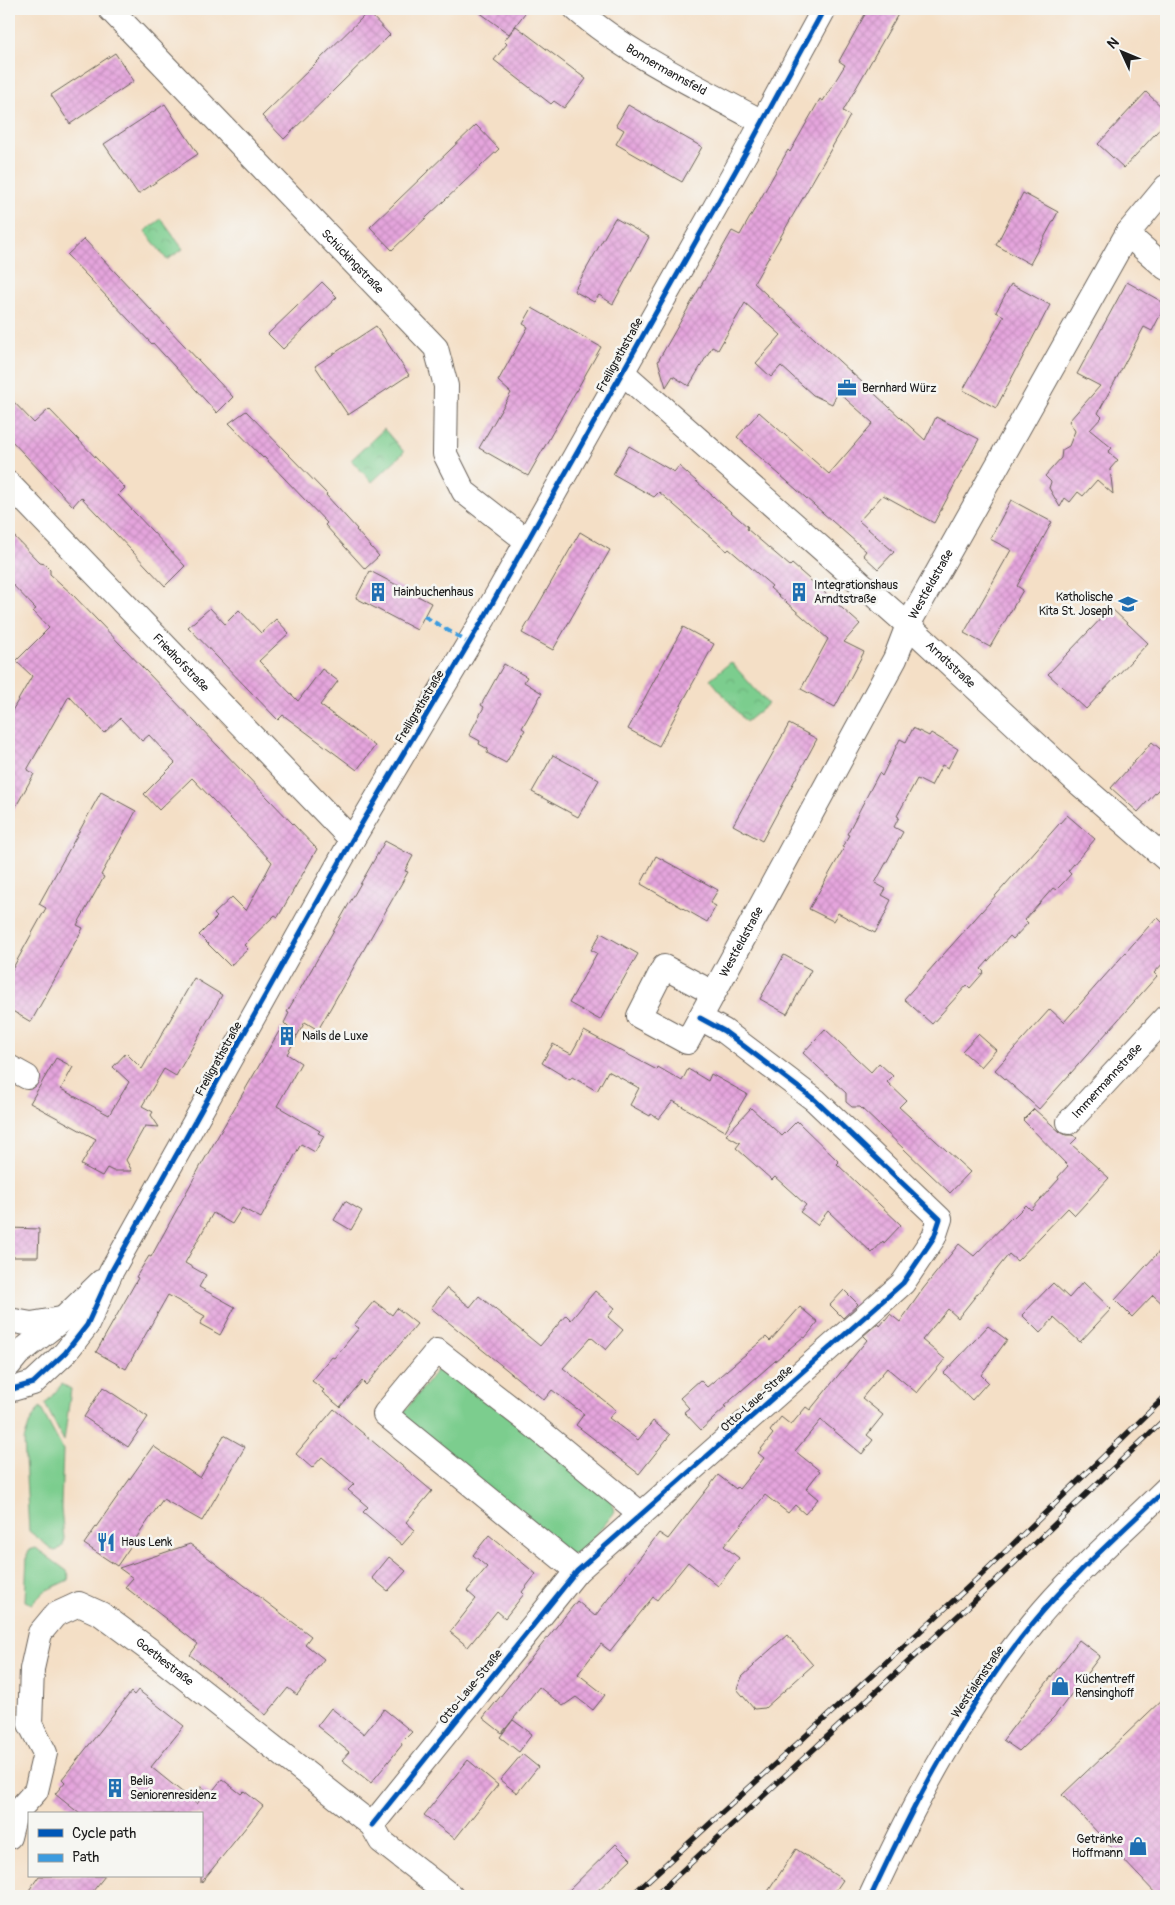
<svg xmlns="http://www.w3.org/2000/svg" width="1175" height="1905" viewBox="0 0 1175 1905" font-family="Pangolin,sans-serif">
<defs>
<pattern id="park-crowns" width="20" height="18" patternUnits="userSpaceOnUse" patternTransform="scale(1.25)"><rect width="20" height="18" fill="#7ccd8e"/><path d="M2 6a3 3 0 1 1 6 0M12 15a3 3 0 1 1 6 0" fill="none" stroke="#6baf7a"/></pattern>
<pattern id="building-cross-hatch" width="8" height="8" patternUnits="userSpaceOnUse" patternTransform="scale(1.25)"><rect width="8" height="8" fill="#e5a5dd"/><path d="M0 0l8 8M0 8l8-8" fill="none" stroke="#c48dbd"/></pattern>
</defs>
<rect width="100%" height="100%" fill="#f6f6f2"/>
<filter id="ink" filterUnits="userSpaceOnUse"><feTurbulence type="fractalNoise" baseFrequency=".02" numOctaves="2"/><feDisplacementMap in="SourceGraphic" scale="10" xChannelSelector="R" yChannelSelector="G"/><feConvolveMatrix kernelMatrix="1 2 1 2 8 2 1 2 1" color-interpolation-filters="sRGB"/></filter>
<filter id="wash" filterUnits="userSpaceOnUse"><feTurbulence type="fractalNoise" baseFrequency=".0096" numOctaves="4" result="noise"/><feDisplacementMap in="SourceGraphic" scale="20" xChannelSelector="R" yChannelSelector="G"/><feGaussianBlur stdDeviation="1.12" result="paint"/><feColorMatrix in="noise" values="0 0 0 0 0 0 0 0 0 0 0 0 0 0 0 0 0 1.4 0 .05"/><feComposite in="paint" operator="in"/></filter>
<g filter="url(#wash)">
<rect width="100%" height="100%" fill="#f4dfc6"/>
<path fill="#7ccd8e" stroke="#4c7455" d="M 437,1370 L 452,1371 L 612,1500 L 614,1513 L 581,1553 L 565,1554 L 406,1425 L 404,1412 Z
M 62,1384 L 71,1389 L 64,1441 L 45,1404 Z
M 40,1407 L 63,1450 L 61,1508 L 64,1538 L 63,1545 L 58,1550 L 54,1551 L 29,1531 L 24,1440 L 30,1422 Z
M 36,1548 L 67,1571 L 69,1575 L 68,1580 L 45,1591 L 32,1604 L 25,1601 L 27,1555 L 29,1550 Z"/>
<path fill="url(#park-crowns)" stroke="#4c7455" d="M 161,219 L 183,249 L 167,260 L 145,231 Z
M 384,429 L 404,452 L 372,482 L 351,460 Z
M 731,662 L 768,704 L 746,722 L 710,679 Z"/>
<g id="blocks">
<path fill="url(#building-cross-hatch)" d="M 475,9 L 528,9 L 509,34 Z
M 868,9 L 901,9 L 843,111 L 850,116 L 754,283 L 925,440 L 936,417 L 979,439 L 934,523 L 883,495 L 859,521 L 894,552 L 878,569 L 863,555 L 866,551 L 737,437 L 759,412 L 829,474 L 873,423 L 838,392 L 832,404 L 813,395 L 781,366 L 771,377 L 756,363 L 781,335 L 745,303 L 718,350 L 712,347 L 689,386 L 673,376 L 666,387 L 658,361 L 732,231 L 740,235 L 788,150 L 790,152 L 820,99 L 823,101 L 845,65 L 839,61 Z
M 368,12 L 390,35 L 284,139 L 262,116 Z
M 516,26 L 586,79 L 564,108 L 554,101 L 551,104 L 494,60 L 507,44 L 504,41 Z
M 115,53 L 134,81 L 70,124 L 51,95 Z
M 1146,92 L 1166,111 L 1166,122 L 1124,168 L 1098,144 Z
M 165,104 L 198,154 L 138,194 L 104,144 Z
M 628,105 L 702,147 L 682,182 L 616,144 L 624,130 L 616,125 Z
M 476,125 L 499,149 L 392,250 L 370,227 Z
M 1023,193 L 1058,212 L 1030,264 L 996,245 Z
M 615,218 L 649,237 L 613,304 L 599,295 L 594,302 L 574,291 Z
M 84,239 L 233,397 L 217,413 L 153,343 L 152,344 L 67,255 Z
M 322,282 L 337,297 L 283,349 L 268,334 Z
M 1127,282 L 1166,304 L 1152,331 L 1144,327 L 1098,413 L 1102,417 L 1090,430 L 1112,448 L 1108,452 L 1118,460 L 1110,469 L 1113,494 L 1097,480 L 1083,496 L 1078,492 L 1070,502 L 1065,498 L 1060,507 L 1049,488 L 1051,482 L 1045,476 L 1061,458 L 1062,450 L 1069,446 L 1075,431 L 1069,421 L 1100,386 L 1077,374 Z
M 1011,284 L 1050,305 L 996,408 L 963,390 L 1004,316 L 996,312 Z
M 532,308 L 601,347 L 528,476 L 479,448 L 511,393 L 498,381 L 528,327 L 523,324 Z
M 376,326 L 409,375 L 348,415 L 315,366 Z
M 9,397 L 34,423 L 49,409 L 125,488 L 118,495 L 185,566 L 165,586 L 81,497 L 73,506 L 9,438 Z
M 246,411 L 327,494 L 326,495 L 357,529 L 356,530 L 379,556 L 365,569 L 325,525 L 327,523 L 264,457 L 263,458 L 229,423 Z
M 629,446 L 674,472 L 679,466 L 748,527 L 747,529 L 790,566 L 792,564 L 860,624 L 844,642 L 864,652 L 835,707 L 801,689 L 828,639 L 770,588 L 772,586 L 729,549 L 727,551 L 659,492 L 654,497 L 613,474 Z
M 1011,500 L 1052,522 L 1017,586 L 1023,590 L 990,647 L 964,633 L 1011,550 L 990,539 Z
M 9,531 L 40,563 L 45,564 L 50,569 L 50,574 L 73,595 L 317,849 L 278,917 L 275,915 L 244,945 L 248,949 L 230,966 L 199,935 L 217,917 L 214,914 L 232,897 L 246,911 L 272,862 L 192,778 L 159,810 L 144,794 L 175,763 L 149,735 L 142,741 L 120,718 L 104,733 L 69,696 L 27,770 L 34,774 L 9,819 L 9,716 L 32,676 L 16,661 L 49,628 L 33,611 L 36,609 L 9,581 Z
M 580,532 L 610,550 L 553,650 L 522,633 Z
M 370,571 L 431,603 L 417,630 L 356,598 Z
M 210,608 L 225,624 L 239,610 L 261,633 L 276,619 L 289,633 L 259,661 L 298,701 L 322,669 L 338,681 L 320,705 L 375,746 L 357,770 L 283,715 L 278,720 L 188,627 Z
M 1111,608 L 1148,643 L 1086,709 L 1048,674 Z
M 683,627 L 714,644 L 659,746 L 628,729 Z
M 504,664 L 527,677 L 524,682 L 542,693 L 522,728 L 525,730 L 506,763 L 487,753 L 488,749 L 479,744 L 480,741 L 469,735 L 484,707 L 481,705 Z
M 789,724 L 817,739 L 762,841 L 733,825 Z
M 913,728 L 929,736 L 931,733 L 958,749 L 948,768 L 942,765 L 931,786 L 917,779 L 897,816 L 899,817 L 894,827 L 903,832 L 875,883 L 886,889 L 882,895 L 891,900 L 887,908 L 888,909 L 875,933 L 838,913 L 833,921 L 809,909 L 844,848 L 842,847 L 849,835 L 847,834 L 879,773 L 882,776 L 900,739 L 906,742 Z
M 1152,742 L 1166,754 L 1166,781 L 1138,812 L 1111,788 Z
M 553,755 L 599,780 L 578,817 L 532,792 Z
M 101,792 L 136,811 L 101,875 L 104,877 L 77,925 L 83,928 L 31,1022 L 9,1009 L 9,975 L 46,908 L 39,904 Z
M 1067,815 L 1095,839 L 1068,871 L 1071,874 L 1063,883 L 1056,890 L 1053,888 L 1025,920 L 1028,923 L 1013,939 L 1010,936 L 981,969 L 984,972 L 970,988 L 967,985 L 932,1024 L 904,999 Z
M 385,841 L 413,856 L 405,871 L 408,872 L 318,1030 L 305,1022 L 297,1036 L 284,1023 L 289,1013 L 287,1012 Z
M 656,856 L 718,890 L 710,903 L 716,906 L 707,922 L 641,884 Z
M 1157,917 L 1166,926 L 1166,960 L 1154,973 L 1157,976 L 1039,1109 L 995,1070 L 1050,1009 L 1064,1022 Z
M 601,933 L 638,954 L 600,1020 L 569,1003 L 597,953 L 591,950 Z
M 784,955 L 811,970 L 787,1014 L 760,999 Z
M 194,978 L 222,995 L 176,1076 L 164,1069 L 142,1106 L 153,1112 L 151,1115 L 159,1127 L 145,1126 L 126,1160 L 132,1171 L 113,1171 L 107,1168 L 102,1176 L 81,1165 L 96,1139 L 30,1103 L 56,1058 L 73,1067 L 61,1089 L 109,1115 L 129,1082 L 113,1067 L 126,1053 L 142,1069 Z
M 281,1028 L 297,1037 L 287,1054 L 301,1063 L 277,1106 L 320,1131 L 318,1133 L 324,1136 L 315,1152 L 301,1144 L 261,1218 L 242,1208 L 232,1224 L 213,1213 L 185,1263 L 206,1275 L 199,1287 L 235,1307 L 220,1335 L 200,1324 L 205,1316 L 168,1295 L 126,1369 L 96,1352 L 138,1278 L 136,1277 L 149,1256 L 151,1257 L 200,1167 Z
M 825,1029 L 871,1072 L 879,1063 L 893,1076 L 887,1082 L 906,1100 L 899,1107 L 970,1172 L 950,1193 L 860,1107 L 852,1107 L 846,1102 L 846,1093 L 803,1053 Z
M 584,1031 L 657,1070 L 658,1067 L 682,1081 L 688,1069 L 708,1081 L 711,1074 L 747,1094 L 725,1131 L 673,1101 L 659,1119 L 651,1114 L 650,1116 L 630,1105 L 639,1088 L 608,1071 L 597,1091 L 572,1077 L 570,1080 L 542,1063 L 553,1044 L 571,1054 Z
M 978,1034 L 996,1050 L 981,1067 L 962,1051 Z
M 751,1108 L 782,1136 L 797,1121 L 839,1162 L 837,1164 L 901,1225 L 884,1243 L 883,1241 L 872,1253 L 828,1211 L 817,1225 L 808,1218 L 800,1212 L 806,1205 L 775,1177 L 772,1180 L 736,1148 L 740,1143 L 726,1135 Z
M 1034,1109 L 1060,1132 L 1066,1135 L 1073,1135 L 1077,1138 L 1071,1144 L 1109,1178 L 1075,1215 L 1068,1208 L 1017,1261 L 1009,1254 L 958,1318 L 948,1309 L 922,1340 L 945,1359 L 917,1393 L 887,1368 L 862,1398 L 883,1415 L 867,1435 L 873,1440 L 862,1454 L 821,1420 L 795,1451 L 820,1471 L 806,1489 L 818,1499 L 805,1514 L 795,1505 L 788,1513 L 765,1495 L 724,1546 L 739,1558 L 718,1586 L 688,1562 L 657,1600 L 653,1597 L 610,1651 L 601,1644 L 578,1674 L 605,1695 L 593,1710 L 576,1697 L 563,1706 L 539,1687 L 502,1733 L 483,1718 L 577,1601 L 595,1616 L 659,1533 L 668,1539 L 718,1475 L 736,1489 L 737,1487 L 739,1489 L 764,1458 L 758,1453 L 773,1434 L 770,1431 L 781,1417 L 791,1425 L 806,1407 L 810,1410 L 867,1340 L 863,1336 L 878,1323 L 880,1326 L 890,1314 L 900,1322 L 923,1289 L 959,1244 L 974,1256 L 1012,1217 L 1013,1218 L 1026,1205 L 1031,1210 L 1059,1179 L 1058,1177 L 1068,1166 L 1023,1120 Z
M 345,1201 L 362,1211 L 351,1230 L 334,1220 Z
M 9,1228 L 39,1229 L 38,1257 L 9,1257 Z
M 1166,1244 L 1166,1307 L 1153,1295 L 1132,1317 L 1115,1300 Z
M 1083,1282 L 1111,1309 L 1080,1342 L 1054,1318 L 1040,1333 L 1022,1315 L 1053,1283 L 1069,1298 Z
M 447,1288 L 470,1307 L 479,1296 L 540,1346 L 566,1315 L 571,1320 L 595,1291 L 615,1308 L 608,1317 L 623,1330 L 606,1350 L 591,1337 L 563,1368 L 616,1410 L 609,1418 L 638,1440 L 653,1421 L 670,1435 L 639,1474 L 576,1425 L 584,1414 L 552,1390 L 544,1400 L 431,1308 Z
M 844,1290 L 858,1304 L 843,1318 L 830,1305 Z
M 374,1301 L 392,1315 L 397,1308 L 417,1324 L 366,1385 L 362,1381 L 340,1407 L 322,1392 L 324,1390 L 312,1381 L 332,1357 L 334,1358 L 359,1328 L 354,1325 Z
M 800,1307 L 818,1322 L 805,1338 L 803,1337 L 775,1361 L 724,1406 L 726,1407 L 701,1430 L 684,1412 L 689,1408 L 680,1398 L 700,1380 L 707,1387 L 766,1337 L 770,1341 Z
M 988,1326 L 1007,1340 L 981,1375 L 988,1382 L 972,1400 L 944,1373 Z
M 103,1387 L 148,1417 L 128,1447 L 84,1417 Z
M 334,1409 L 432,1491 L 406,1522 L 415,1530 L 402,1545 L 363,1512 L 368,1507 L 348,1490 L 354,1484 L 322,1457 L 312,1468 L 296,1454 Z
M 224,1435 L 245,1447 L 202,1521 L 163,1499 L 117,1566 L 84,1544 L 153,1446 L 200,1478 Z
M 489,1535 L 536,1574 L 522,1592 L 524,1594 L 505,1618 L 497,1611 L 468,1647 L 450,1632 L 476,1599 L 467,1591 L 487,1567 L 473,1555 Z
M 190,1544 L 311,1636 L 305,1644 L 324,1659 L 297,1695 L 288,1688 L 266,1715 L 190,1655 L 198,1644 L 125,1587 L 133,1578 L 119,1568 Z
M 389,1557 L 406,1571 L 388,1591 L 372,1578 Z
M 787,1635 L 813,1665 L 765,1708 L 754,1709 L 737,1689 L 742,1677 L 754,1666 L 753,1665 Z
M 1079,1640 L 1100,1656 L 1054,1717 L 1019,1751 L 1003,1740 Z
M 138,1690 L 184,1726 L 151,1767 L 197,1804 L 201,1799 L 201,1786 L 210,1794 L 222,1779 L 241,1794 L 244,1791 L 263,1806 L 201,1883 L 201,1814 L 80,1814 L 55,1794 L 65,1782 L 62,1779 L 131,1692 L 134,1695 Z
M 1166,1696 L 1166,1896 L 1158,1896 L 1062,1795 Z
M 331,1708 L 364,1734 L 384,1709 L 412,1732 L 401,1743 L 402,1745 L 371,1783 L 342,1760 L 349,1752 L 317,1726 Z
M 513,1720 L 532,1734 L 519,1752 L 500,1737 Z
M 522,1754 L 538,1767 L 517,1793 L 500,1780 Z
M 468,1760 L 498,1785 L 455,1839 L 424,1815 Z
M 616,1844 L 631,1859 L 594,1894 L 588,1896 L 563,1896 Z
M 796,1849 L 843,1880 L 832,1896 L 765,1896 Z
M 39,1876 L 105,1876 L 89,1896 L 25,1896 Z"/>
</g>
</g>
<g filter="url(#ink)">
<use href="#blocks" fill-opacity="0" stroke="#686058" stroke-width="1"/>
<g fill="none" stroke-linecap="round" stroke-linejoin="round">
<g stroke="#686058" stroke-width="26">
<g id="minor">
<path id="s1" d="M 110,9 L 436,348 L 446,386 L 445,454 L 464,492 L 527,541"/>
<path id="s2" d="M 576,9 C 627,54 702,89 762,122"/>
<path d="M 1127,234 L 1166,268"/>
<path id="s3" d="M 622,372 L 908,625 L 1074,779 L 1166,859"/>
<path id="s4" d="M 9,484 L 352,840"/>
<path id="s5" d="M 713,993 L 664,967 L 639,1016 L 687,1042 L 895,659 L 908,625 L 1127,234 L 1166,187"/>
<path d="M 9,1067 L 27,1077"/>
<path id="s6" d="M 1069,1122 L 1166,1017"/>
<path d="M 9,1320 L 31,1324 L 61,1319"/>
<path d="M 9,1365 L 18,1354 L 63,1319 L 101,1282"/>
<path d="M 9,1390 L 33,1383 L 65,1353 L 87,1325 L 111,1272 L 352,840 L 484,618 L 749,147 L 824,9"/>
<path d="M 577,1571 L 385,1414 L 437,1351 L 534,1426 L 641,1514"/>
<path d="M 372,1825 L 577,1571 L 903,1283 L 934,1237 L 940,1219 L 815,1100 L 724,1031 L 700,1018"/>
<path id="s7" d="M 9,1837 L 15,1814 L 36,1791 L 45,1753 L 30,1724 L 32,1669 L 40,1633 L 55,1615 L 79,1604 L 101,1614 L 151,1651 L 372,1825 L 381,1841 L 451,1896"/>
<path d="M 871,1896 C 916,1799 965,1706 1033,1623 C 1073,1574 1121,1533 1166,1489"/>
</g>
</g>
<use href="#minor" stroke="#fff" stroke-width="24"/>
<g stroke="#1c1c1c" stroke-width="5.5">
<path id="rail" d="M 631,1896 L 976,1580 L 1166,1396
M 655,1896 L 987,1589 L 1166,1418"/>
</g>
<use href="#rail" stroke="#f6f6f2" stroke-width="4" stroke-dasharray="11" stroke-linecap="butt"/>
<path stroke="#3c9bdf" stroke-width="4" stroke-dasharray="8 4" stroke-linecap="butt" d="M 424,616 L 469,643"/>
<g stroke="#f6f6f2" stroke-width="8">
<path id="cycleway" d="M 9,1390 L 33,1383 L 65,1353 L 87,1325 L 111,1272 L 352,840 L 484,618 L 749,147 L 824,9
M 372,1825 L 577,1571 L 903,1283 L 934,1237 L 940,1219 L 815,1100 L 724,1031 L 700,1018
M 871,1896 C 916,1799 965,1706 1033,1623 C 1073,1574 1121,1533 1166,1489"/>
</g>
<use href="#cycleway" stroke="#0057b8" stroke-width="5"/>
</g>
</g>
<defs>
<g id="office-bare" transform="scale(1.5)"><path d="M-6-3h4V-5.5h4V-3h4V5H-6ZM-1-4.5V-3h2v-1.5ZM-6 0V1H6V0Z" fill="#1f6fb2" stroke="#f6f6f2" stroke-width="2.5" paint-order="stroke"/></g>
<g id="building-bare" transform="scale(1.5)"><path d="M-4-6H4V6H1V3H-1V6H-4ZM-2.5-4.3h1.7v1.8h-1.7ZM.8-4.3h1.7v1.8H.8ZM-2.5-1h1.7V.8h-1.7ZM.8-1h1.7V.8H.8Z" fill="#1f6fb2" stroke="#f6f6f2" stroke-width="2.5" paint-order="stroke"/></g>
<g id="school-bare" transform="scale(1.5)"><path d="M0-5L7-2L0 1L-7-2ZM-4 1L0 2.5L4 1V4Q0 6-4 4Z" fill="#1f6fb2" stroke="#f6f6f2" stroke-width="2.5" paint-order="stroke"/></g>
<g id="restaurant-bare" transform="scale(1.5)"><path d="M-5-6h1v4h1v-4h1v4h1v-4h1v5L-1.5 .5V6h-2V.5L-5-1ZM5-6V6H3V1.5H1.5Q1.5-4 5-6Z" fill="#1f6fb2" stroke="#f6f6f2" stroke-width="2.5" paint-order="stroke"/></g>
<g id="shop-bare" transform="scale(1.5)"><path d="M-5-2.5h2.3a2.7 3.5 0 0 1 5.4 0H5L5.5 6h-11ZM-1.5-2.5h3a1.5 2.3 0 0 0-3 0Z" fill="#1f6fb2" stroke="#f6f6f2" stroke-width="2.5" paint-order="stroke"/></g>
</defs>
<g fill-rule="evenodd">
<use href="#office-bare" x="847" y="388"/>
<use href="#building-bare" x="378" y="592"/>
<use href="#building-bare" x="799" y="592"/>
<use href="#school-bare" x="1128" y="604"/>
<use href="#building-bare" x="287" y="1036"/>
<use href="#restaurant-bare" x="106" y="1542"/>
<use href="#shop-bare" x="1060" y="1686"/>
<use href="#building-bare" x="115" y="1788"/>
<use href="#shop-bare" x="1138" y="1846"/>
</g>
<g text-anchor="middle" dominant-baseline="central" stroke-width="5" stroke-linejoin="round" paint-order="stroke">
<g font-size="12" fill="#1c1c1c" stroke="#f6f6f2">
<text stroke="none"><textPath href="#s2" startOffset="109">Bonnermannsfeld</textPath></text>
<text stroke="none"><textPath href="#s1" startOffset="350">Schückingstraße</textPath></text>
<text transform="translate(620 355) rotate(-61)">Freiligrathstraße</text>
<text stroke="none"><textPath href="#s5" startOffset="684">Westfeldstraße</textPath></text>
<text stroke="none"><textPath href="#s4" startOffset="248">Friedhofstraße</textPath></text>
<text stroke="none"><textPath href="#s3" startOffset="440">Arndtstraße</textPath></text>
<text transform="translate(420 707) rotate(-59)">Freiligrathstraße</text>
<text stroke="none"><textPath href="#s5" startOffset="279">Westfeldstraße</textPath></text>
<text transform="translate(219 1059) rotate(-61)">Freiligrathstraße</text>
<text stroke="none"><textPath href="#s6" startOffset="56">Immermannstraße</textPath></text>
<text transform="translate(757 1399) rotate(-42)">Otto-Laue-Straße</text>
<text stroke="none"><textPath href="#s7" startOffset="372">Goethestraße</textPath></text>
<text transform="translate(978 1682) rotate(-56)">Westfalenstraße</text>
<text transform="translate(471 1687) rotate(-51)">Otto-Laue-Straße</text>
</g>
<g font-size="12" fill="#1c1c1c" stroke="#f6f6f2" text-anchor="start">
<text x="862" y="388">Bernhard Würz</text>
<text x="814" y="585">Integrationshaus<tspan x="814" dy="14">Arndtstraße</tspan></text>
<text x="393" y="592">Hainbuchenhaus</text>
<text x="1113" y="597" text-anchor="end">Katholische<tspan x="1113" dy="14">Kita St. Joseph</tspan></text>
<text x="302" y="1036">Nails de Luxe</text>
<text x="121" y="1542">Haus Lenk</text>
<text x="1075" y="1679">Küchentreff<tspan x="1075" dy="14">Rensinghoff</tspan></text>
<text x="130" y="1781">Belia<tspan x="130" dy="14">Seniorenresidenz</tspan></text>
<text x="1123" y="1839" text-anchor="end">Getränke<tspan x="1123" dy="14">Hoffmann</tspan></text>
</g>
</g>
<rect width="1175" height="1905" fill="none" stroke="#f6f6f2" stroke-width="30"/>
<rect x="28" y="1812" width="175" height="65" fill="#f6f6f2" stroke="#9f9f9c"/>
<rect x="38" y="1829" width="25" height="8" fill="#0057b8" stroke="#9f9f9c"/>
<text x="72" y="1838" font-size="15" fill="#1c1c1c">Cycle path</text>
<rect x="38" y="1854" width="25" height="8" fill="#3c9bdf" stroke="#9f9f9c"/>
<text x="72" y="1862" font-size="15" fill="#1c1c1c">Path</text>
<g transform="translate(1122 52) rotate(314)" stroke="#f6f6f2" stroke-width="4" paint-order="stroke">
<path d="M0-4L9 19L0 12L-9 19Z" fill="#1c1c1c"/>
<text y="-8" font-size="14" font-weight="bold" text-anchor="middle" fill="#1c1c1c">N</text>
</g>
</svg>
